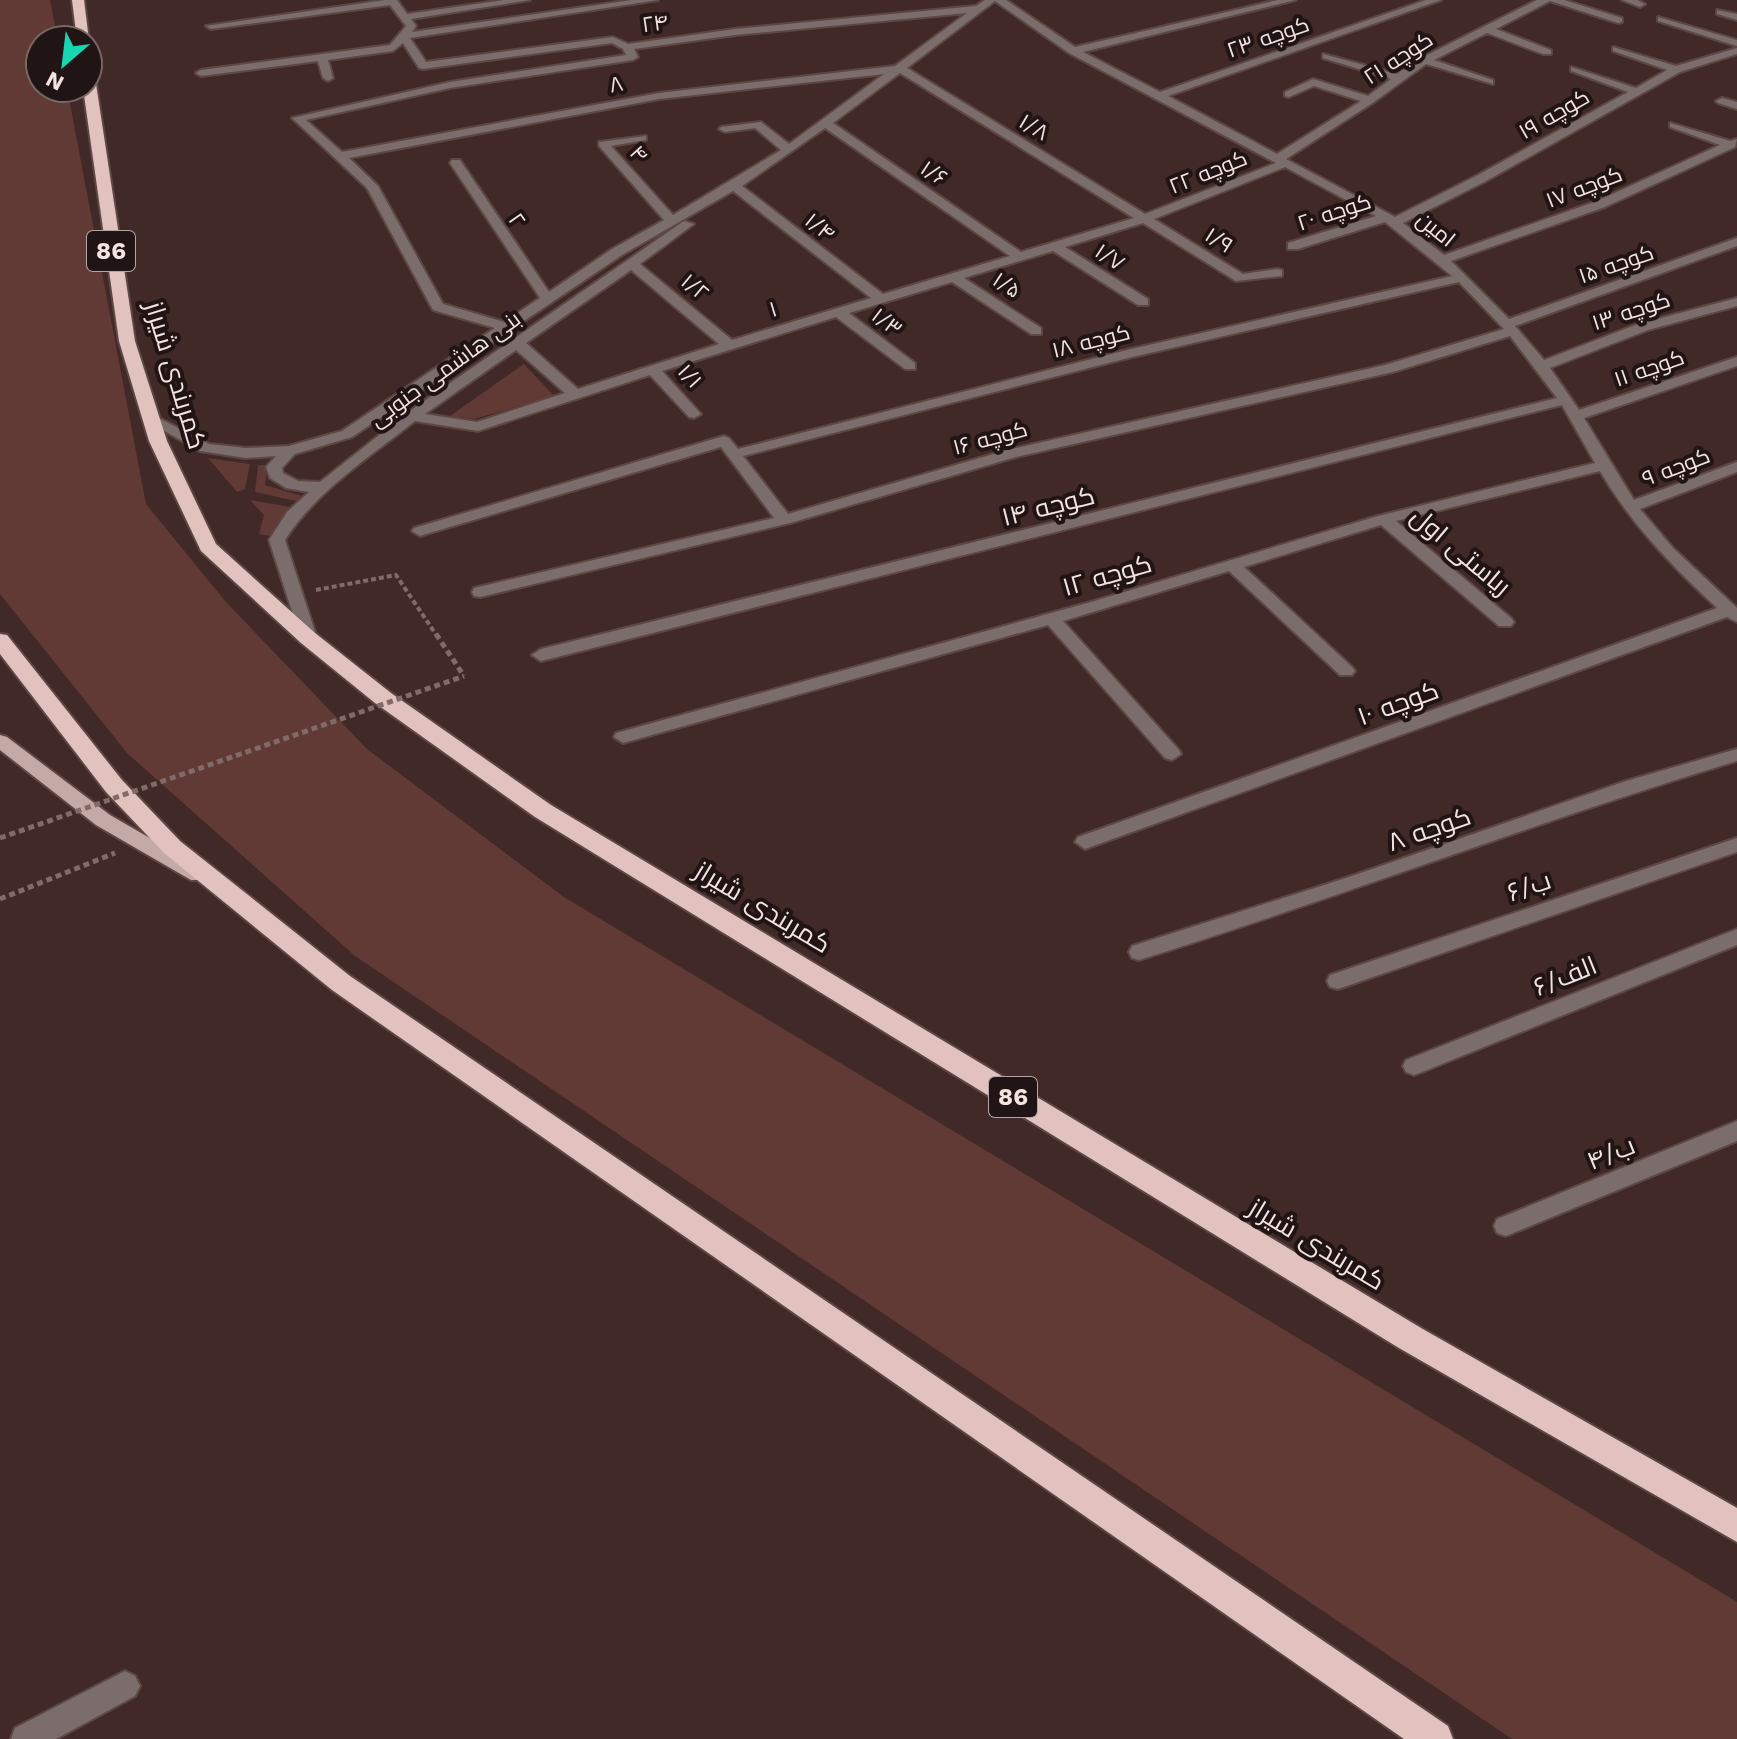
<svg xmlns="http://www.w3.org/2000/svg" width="1737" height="1739" viewBox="0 0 1737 1739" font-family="'Work Sans',Cairo,sans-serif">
<rect width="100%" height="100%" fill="#412927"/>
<path fill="#613935" d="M 0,0 L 50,0 L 58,40 L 40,40 L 40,88 L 67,88 L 146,504 L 226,602 L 367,749 L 564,897 L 1737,1602 L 1737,1739 L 1512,1739 L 355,956 L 127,753 L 0,594 Z
M 524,364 L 554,396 L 474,419 L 450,416 Z
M 208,458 L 250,464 L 245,489 L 237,492 Z
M 258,465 L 268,465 L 265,485 L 302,496 L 296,501 L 255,492 Z
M 250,500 L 291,507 L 271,536 L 259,534 L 264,515 Z"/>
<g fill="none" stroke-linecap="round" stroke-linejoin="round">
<g stroke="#5d4745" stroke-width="4">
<path id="minor" d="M 385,0 L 397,0 L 407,14 L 504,0 L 530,0 L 411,19 L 416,26 L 412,32 L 632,0 L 658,0 L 410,38 L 426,62 L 613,37 L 628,44 L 735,29 L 976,6 L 985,0 L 1006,0 L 1075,47 L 1278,0 L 1296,0 L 1083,52 L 1160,92 L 1426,0 L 1441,0 L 1168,96 L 1277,154 L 1361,101 L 1314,86 L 1289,97 L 1285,96 L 1285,92 L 1313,79 L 1368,96 L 1391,79 L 1323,58 L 1323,54 L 1397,74 L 1413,62 L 1537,0 L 1564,0 L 1622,18 L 1622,22 L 1618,23 L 1550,1 L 1496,29 L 1551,50 L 1551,54 L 1543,54 L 1487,33 L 1434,60 L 1493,80 L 1493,84 L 1426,64 L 1374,102 L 1286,159 L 1395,217 L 1478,175 L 1628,92 L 1571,71 L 1571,67 L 1636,88 L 1667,70 L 1613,51 L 1613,47 L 1676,66 L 1737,48 L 1737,54 L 1680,72 L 1486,181 L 1403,223 L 1444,255 L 1597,201 L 1720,145 L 1670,127 L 1670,123 L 1730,141 L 1737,139 L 1735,147 L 1605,207 L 1451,261 L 1509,319 L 1737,238 L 1737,246 L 1515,326 L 1544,360 L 1638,324 L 1737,298 L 1737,306 L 1648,330 L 1550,368 L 1579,410 L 1737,357 L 1737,366 L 1584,418 L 1634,500 L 1737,462 L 1737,472 L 1640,509 L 1673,548 L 1737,608 L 1737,622 L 1727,617 L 1085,849 L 1075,842 L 1078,837 L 1717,608 C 1672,566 1631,524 1600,471 L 1396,521 L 1511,618 L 1514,622 L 1511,626 L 1499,626 L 1381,525 L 1244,567 L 1352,667 L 1355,671 L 1352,675 L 1340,675 L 1229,571 L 1063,621 L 1179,750 L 1181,754 L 1172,760 L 1165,758 L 1048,625 L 623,743 L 614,737 L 616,733 L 1091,602 L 1378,516 L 1595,463 L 1562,405 L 541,661 L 532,655 L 541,649 L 1557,398 L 1510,336 L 1393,372 L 1016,457 L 790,523 L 480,597 L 474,596 L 472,592 L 474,588 L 774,518 L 721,447 L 426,534 L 420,536 L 412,531 L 414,528 L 724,436 L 729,438 L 738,449 L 1131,349 L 1452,276 L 1385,222 L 1298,249 L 1288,249 L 1288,243 L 1376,216 L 1285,167 L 1154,219 L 1243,274 L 1277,269 L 1282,270 L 1282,276 L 1236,281 L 1143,223 L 1065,247 L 1148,299 L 1148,305 L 1138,305 L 1053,251 L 964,278 L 1041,328 L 1041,334 L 1031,334 L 952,282 L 849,313 L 915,363 L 915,369 L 905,369 L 836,317 L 662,371 L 701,414 L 694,418 L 689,417 L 650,375 L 478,431 L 415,421 C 370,457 316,491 285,540 L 317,638 L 308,643 L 302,642 L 269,540 L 287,512 L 309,492 L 286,488 L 270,478 L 266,467 L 276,456 L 246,458 L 200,451 L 145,420 L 152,416 L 157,417 L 209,444 L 246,448 L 289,446 L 342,431 L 495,328 L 433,310 L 367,188 L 292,118 L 450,82 L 626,55 L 623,49 L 612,43 L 423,69 L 419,68 L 403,43 L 393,51 L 328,60 L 333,78 L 328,81 L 323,78 L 318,61 L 201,76 L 196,73 L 201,70 L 390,45 L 406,26 L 390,5 L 211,29 L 206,26 ZM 995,1 L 1069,53 L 1276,163 L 1145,214 L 907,68 ZM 967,13 L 895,66 L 659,93 L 342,152 L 306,120 L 450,88 L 633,60 L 638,57 L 634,49 L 735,35 ZM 900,73 L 1134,218 L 1021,252 L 833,123 ZM 884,74 L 789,144 L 761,122 L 721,127 L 719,129 L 725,132 L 755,128 L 781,150 L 673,215 L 611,146 L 646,140 L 646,136 L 599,142 L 599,146 L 664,220 L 612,249 L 549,292 L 460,160 L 452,160 L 450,163 L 540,298 L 504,322 L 443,304 L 378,186 L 349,158 L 659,99 ZM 825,128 L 1010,256 L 883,294 L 742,186 ZM 733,191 L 871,298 L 732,340 L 640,264 L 694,224 L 684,221 L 407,413 L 320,482 L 298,481 L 283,473 L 282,468 L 295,454 L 352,437 L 622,255 ZM 631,270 L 719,344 L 578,389 L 526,343 ZM 1459,282 L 1504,329 L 1385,365 L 1007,450 L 788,514 L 743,456 L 1132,357 ZM 516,350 L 565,393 L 477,422 L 425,414 Z
M 1622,0 L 1637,0 L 1645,4 L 1640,7 Z
M 1717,10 L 1737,14 L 1737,20 L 1717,14 Z
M 1658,17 L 1737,40 L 1737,46 L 1658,21 Z
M 1722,98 L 1737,102 L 1737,109 L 1718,103 L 1716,101 Z
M 1737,749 L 1737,761 C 1536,822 1340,897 1139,960 L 1132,958 L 1129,952 L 1132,946 L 1346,878 L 1626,781 Z
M 1737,838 L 1737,852 L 1338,989 L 1330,987 L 1327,981 L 1330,975 Z
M 1737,929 L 1737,945 L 1422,1072 L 1414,1075 L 1406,1072 L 1403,1066 L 1406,1060 Z
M 1737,1121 L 1737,1141 L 1506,1236 L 1497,1233 L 1494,1226 L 1497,1219 Z
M 125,1671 L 135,1676 L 140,1686 L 135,1696 L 56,1739 L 11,1739 L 15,1728 Z"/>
</g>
<g stroke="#5d4745" stroke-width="4">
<path id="major" d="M 0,735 L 7,737 L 110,815 L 205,870 L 208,875 L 205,880 L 191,880 L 96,825 L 0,750 Z"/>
</g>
<g stroke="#5d4745" stroke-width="4">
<path id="highway" d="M 72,0 L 84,0 L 89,40 L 88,42 L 77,40 Z
M 88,73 L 95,77 L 135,341 L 167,441 L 216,544 L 315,633 L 391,693 L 551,805 L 1421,1328 L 1737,1508 L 1737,1542 L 1399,1348 L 535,817 L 375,703 L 301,643 L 201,551 L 149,441 L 119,341 L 83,88 L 88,88 Z
M 0,634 L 7,635 L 122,780 L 180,841 L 350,976 L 1448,1726 L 1453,1739 L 1404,1739 L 332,990 L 164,853 L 106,792 L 0,654 Z"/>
</g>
<path stroke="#806b69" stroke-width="4" stroke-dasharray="5 3" stroke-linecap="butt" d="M 316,590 L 396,575 L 437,636"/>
<path stroke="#806b69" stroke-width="5" stroke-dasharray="6 4" stroke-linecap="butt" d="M 436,634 L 464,676
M 0,899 L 115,853"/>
<use href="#minor" fill="#7a6d6c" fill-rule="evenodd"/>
<use href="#major" fill="#c4aaa7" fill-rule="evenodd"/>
<use href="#highway" fill="#e1c2bf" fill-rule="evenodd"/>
<path stroke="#806b69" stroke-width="5" stroke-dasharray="6 4" stroke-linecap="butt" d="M 0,838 L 464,676"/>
</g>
<g text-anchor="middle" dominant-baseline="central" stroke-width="8" stroke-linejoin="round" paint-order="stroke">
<g font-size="22" fill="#f3e3e1" stroke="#201514">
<text transform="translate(655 23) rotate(-8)">۲۴</text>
<text transform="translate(1268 37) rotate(-19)">کوچه ۲۳</text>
<text transform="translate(1398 58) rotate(-33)">کوچه ۲۱</text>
<text transform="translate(616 84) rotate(-11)">۸</text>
<text transform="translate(1554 114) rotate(-30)">کوچه ۱۹</text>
<text transform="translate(1034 127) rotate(31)">۱/۸</text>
<text transform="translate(639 154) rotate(48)">۴</text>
<text transform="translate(1208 172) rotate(-22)">کوچه ۲۲</text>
<text transform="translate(934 173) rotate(34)">۱/۶</text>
<text transform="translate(1584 187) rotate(-21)">کوچه ۱۷</text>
<text transform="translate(1334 212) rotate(-18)">کوچه ۲۰</text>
<text transform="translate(517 220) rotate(55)">۲</text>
<text transform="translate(820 227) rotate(38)">۱/۴</text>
<text transform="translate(1436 229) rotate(39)">امین</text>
<text transform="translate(1219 240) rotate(32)">۱/۹</text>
<text transform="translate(1110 257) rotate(33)">۱/۷</text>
<text transform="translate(1616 264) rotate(-19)">کوچه ۱۵</text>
<text transform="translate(1007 285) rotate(33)">۱/۵</text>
<text transform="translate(695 287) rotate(40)">۱/۲</text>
<text transform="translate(773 309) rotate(-17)">۱</text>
<text transform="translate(1631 311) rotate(-18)">کوچه ۱۳</text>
<text transform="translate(887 322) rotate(37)">۱/۳</text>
<text transform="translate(1091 341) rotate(-14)">کوچه ۱۸</text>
<text transform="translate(1649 368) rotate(-19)">کوچه ۱۱</text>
<text transform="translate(445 369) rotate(-36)">بنی هاشمی جنوبی</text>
<text transform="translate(690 376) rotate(47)">۱/۱</text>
<text transform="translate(990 438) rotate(-15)">کوچه ۱۶</text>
<text transform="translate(1676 467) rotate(-21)">کوچه ۹</text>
</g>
<g fill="#201514" stroke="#b4a5a4" stroke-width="2">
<rect x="87" y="231" width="48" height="40" rx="6"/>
<rect x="989" y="1077" width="48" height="40" rx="6"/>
</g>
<g font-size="24" font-weight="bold" fill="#f3e3e1">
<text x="111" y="251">86</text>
<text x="1013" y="1097">86</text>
</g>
<g font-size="26" fill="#f3e3e1" stroke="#201514">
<text transform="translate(176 375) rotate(73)">کمربندی شیراز</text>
<text transform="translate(1048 506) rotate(-14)">کوچه ۱۴</text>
<text transform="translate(1461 551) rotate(40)">ریاستی اول</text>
<text transform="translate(1107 575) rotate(-16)">کوچه ۱۲</text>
<text transform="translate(1398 703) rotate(-20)">کوچه ۱۰</text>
<text transform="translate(1429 829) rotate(-19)">کوچه ۸</text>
<text transform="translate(1529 886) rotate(-19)">ب/۶</text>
<text transform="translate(763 907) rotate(31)">کمربندی شیراز</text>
<text transform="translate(1565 976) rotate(-22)">۶/الف</text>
<text transform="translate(1611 1153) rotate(-22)">۴/ب</text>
<text transform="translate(1317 1244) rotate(31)">کمربندی شیراز</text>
</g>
</g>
<g transform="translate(64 64) rotate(208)"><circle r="38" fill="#201514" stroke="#746766" stroke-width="2"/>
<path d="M0-6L14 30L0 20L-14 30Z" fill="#19d5b2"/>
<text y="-12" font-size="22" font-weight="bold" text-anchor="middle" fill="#f3e3e1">N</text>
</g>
</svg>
